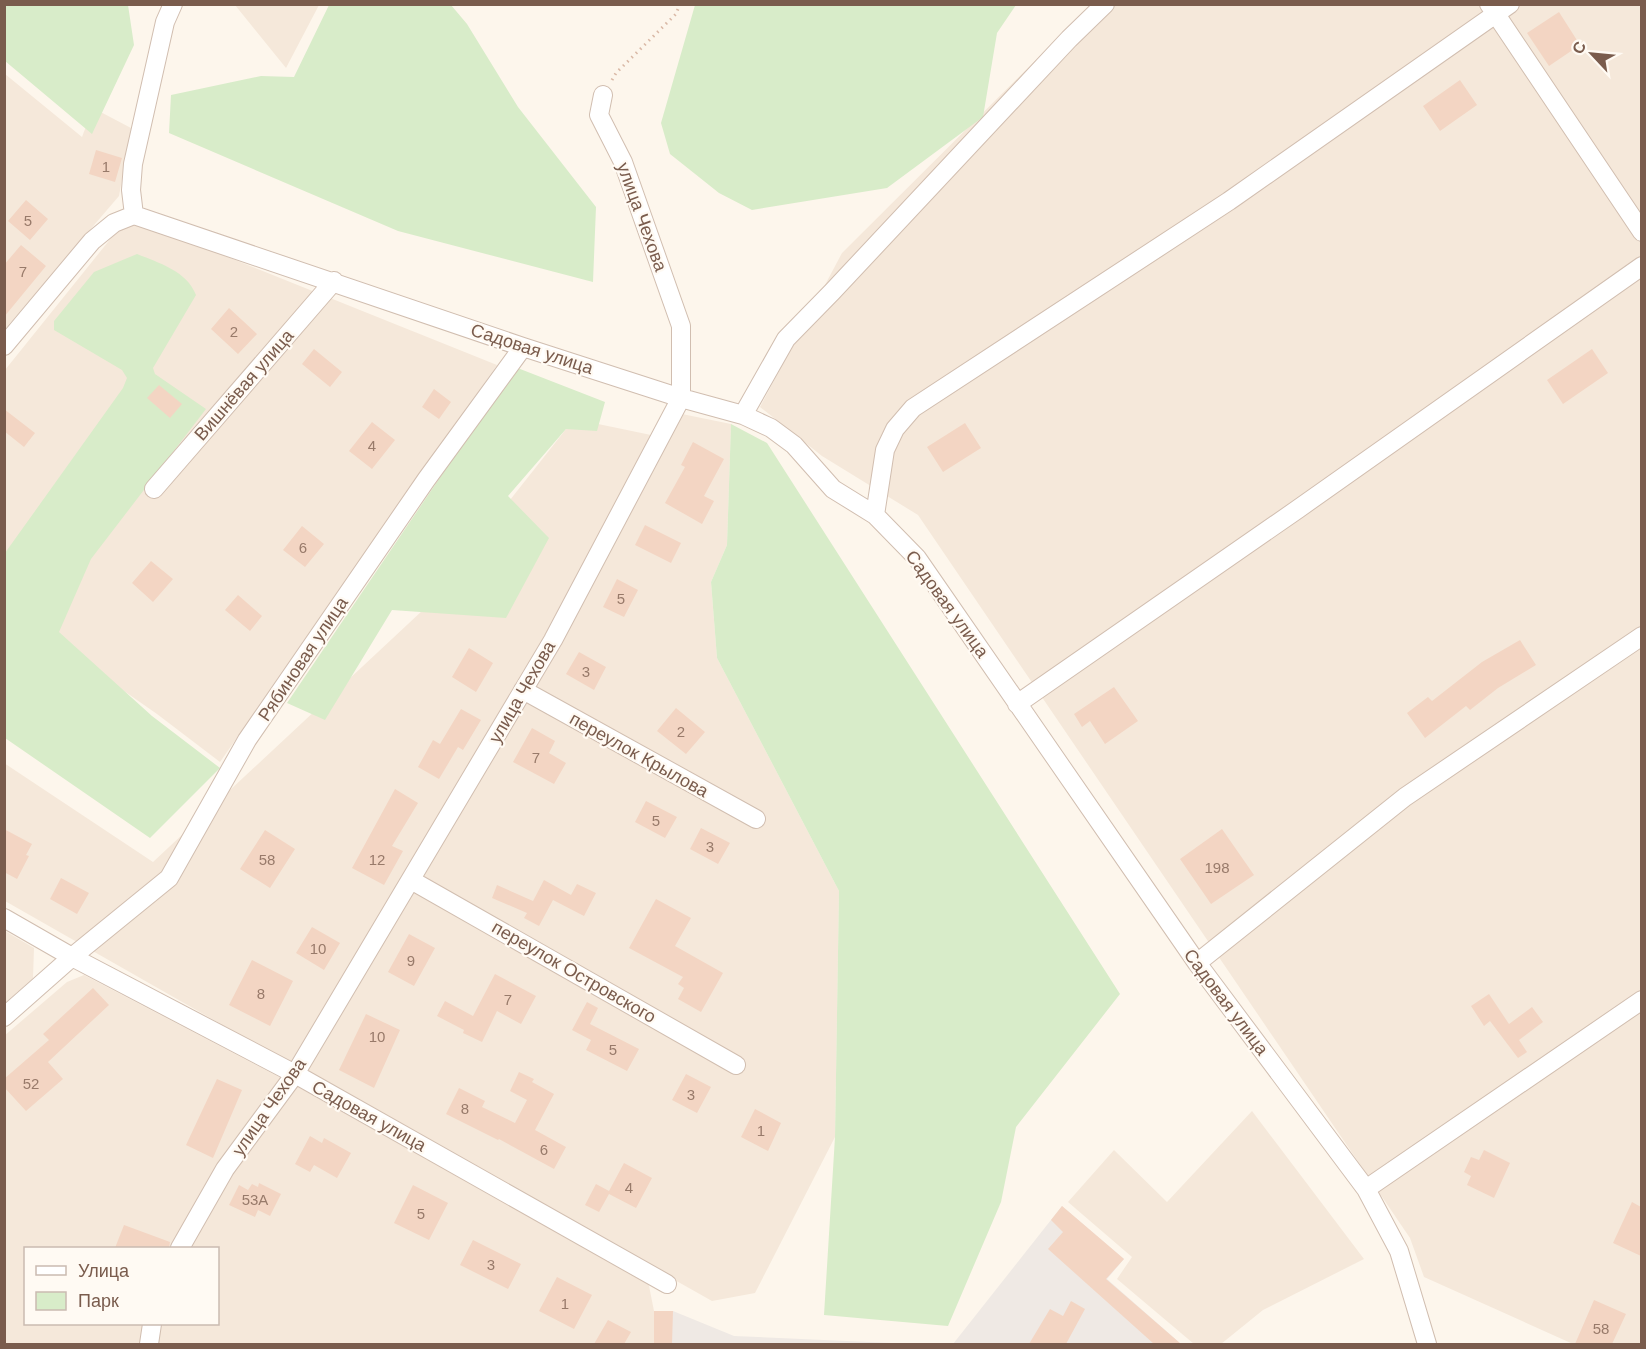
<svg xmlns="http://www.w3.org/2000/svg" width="1646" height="1349" viewBox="0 0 1646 1349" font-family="Arial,sans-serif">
<rect width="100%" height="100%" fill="#fdf6ec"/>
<path fill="#f5e8da" d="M 235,5 L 319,5 L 286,68 Z
M 1091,5 L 1641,5 L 1641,1344 L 1573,1344 L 1424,1277 L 1410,1238 L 918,515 L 822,456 L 760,407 L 842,253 Z
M 5,74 L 82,137 L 93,108 L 131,128 L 119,196 L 5,329 Z
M 128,217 L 497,365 L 220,762 L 157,714 L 5,608 L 5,370 Z
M 682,414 L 731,424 L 727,545 L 711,582 L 717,658 L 839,891 L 835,1137 L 755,1293 L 712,1301 L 306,1072 Z
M 574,419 L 651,435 L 519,685 L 291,1064 L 5,901 L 4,763 L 153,862 L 423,610 Z
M 5,931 L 34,948 L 33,978 L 5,1003 Z
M 84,975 L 281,1078 L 172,1248 L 26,1248 L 26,1324 L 146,1324 L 143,1344 L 5,1344 L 4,1036 L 67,982 Z
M 296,1086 L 648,1281 L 654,1311 L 654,1344 L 155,1344 L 158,1324 L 218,1324 L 218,1248 L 187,1248 L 231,1173 Z
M 1252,1111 L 1364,1259 L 1263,1310 L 1221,1344 L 1194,1344 L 1117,1279 L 1132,1257 L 1068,1202 L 1114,1150 L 1167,1202 Z"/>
<path fill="#efe9e4" d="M 1062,1206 L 1124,1259 L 1107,1279 L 1181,1344 L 953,1344 Z
M 654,1311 L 673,1311 L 734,1336 L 914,1344 L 654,1344 Z"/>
<path fill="#d8ecc9" d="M 4,5 L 128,5 L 134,45 L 92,134 L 5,61 Z
M 329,5 L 451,5 L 467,24 L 518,107 L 596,207 L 593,282 L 398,231 L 169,133 L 171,95 L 261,76 L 294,77 Z
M 695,5 L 695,4 L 1016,5 L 997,33 L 983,117 L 887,188 L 752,210 L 719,193 L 670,154 L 661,123 Z
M 137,254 C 159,263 187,271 196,295 L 153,368 L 155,374 L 206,409 L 91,559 L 59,632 L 152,716 L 220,768 L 150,838 L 5,738 L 5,553 L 123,388 L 127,378 L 122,370 L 54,330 L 54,321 L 94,272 Z
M 515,367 L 605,402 L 597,431 L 566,429 L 508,496 L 549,538 L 506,618 L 392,610 L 325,720 L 287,703 Z
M 731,424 L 767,443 L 1120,994 L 1016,1127 L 1001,1202 L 948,1326 L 824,1315 L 835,1137 L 839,891 L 717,658 L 711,582 L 727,545 Z"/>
<path fill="#f3d5c3" d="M 1559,12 L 1580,45 L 1549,66 L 1527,33 Z
M 1460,80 L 1477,105 L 1440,131 L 1423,106 Z
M 96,150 L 122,158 L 115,182 L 89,174 Z
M 26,200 L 48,219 L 30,240 L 8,221 Z
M 21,245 L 46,266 L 4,317 L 4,265 Z
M 229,308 L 257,334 L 238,354 L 211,329 Z
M 314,349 L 342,372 L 330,387 L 302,364 Z
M 1592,349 L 1608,373 L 1563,404 L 1547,380 Z
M 159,385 L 182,404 L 170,418 L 147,398 Z
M 434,389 L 451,402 L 439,419 L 422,407 Z
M 4,409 L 35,433 L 24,447 L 4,431 Z
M 372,422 L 395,440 L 372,469 L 349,451 Z
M 965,423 L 981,448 L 943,472 L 927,447 Z
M 693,442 L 724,459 L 704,496 L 714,501 L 702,524 L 665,503 L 685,467 L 681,465 Z
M 645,525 L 681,543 L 671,563 L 635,545 Z
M 302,526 L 324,544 L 305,567 L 283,550 Z
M 151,561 L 173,579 L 153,602 L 132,583 Z
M 617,579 L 638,590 L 624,617 L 603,607 Z
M 238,595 L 262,616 L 250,631 L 225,610 Z
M 1520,640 L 1536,665 L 1498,688 L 1470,710 L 1466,706 L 1425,738 L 1407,713 L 1428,697 L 1432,701 L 1482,662 Z
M 469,648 L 493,663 L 476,692 L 452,677 Z
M 579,652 L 606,667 L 594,690 L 566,674 Z
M 1114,687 L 1138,721 L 1105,744 L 1090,721 L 1082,727 L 1074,714 Z
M 676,708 L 705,732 L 686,754 L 657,731 Z
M 461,709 L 481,720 L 463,750 L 458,747 L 439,779 L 418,767 L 433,740 L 440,744 Z
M 532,728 L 555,741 L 549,753 L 566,763 L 554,784 L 513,762 Z
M 395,789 L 418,803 L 392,846 L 403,851 L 384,885 L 352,868 Z
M 646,801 L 677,817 L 665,838 L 635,822 Z
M 701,828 L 730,843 L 718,864 L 690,849 Z
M 4,829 L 32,844 L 26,855 L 29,856 L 17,879 L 4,872 Z
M 1222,829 L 1254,875 L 1211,904 L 1180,859 Z
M 265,830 L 295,849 L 270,888 L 240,869 Z
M 61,878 L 89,893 L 77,914 L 50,899 Z
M 544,880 L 571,895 L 577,884 L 596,893 L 584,916 L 553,900 L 539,926 L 524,918 L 527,913 L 492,898 L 497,885 L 533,901 Z
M 656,899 L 691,918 L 675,946 L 723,973 L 701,1012 L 678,999 L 684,988 L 678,984 L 683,977 L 629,948 Z
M 312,927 L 340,943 L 324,970 L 296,953 Z
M 409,934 L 435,948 L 414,986 L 388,972 Z
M 252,960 L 293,981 L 270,1026 L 229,1005 Z
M 495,974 L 536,996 L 521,1024 L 497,1011 L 482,1042 L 463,1033 L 464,1030 L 437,1016 L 445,1001 L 473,1016 Z
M 93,988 L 109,1005 L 48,1062 L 63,1079 L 26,1111 L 4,1087 L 4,1079 L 49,1040 L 43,1034 Z
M 1489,994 L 1509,1024 L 1532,1007 L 1543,1022 L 1519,1040 L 1527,1052 L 1518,1058 L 1490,1021 L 1484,1026 L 1471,1006 Z
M 587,1002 L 598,1008 L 590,1024 L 639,1049 L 627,1071 L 586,1050 L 591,1040 L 572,1030 Z
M 366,1014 L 400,1030 L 374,1088 L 339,1070 Z
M 519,1072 L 534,1079 L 532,1082 L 554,1094 L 535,1130 L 566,1147 L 554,1169 L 499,1139 L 498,1140 L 446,1114 L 459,1088 L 485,1101 L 482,1107 L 515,1123 L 527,1100 L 510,1091 Z
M 686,1074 L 711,1087 L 697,1113 L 672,1100 Z
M 217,1079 L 242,1090 L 213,1158 L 186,1145 Z
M 755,1109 L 781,1123 L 768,1151 L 741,1137 Z
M 310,1136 L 322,1143 L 324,1138 L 351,1153 L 337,1178 L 314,1165 L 310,1172 L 295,1164 Z
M 1484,1150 L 1510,1163 L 1494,1198 L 1467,1185 L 1471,1176 L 1464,1172 L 1471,1157 L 1479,1160 Z
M 624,1163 L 652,1178 L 636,1208 L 609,1194 L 599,1212 L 585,1205 L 596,1184 L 609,1191 Z
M 259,1183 L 281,1194 L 270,1216 L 258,1210 L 255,1217 L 229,1205 L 239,1185 L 248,1190 L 252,1184 L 258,1187 Z
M 413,1185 L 448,1203 L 429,1240 L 394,1223 Z
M 1632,1202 L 1641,1207 L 1641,1256 L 1613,1243 Z
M 1062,1206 L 1124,1259 L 1106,1279 L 1181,1344 L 1154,1344 L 1048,1249 L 1063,1232 L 1051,1220 Z
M 124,1225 L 170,1242 L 169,1248 L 115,1248 Z
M 473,1240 L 521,1264 L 508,1289 L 460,1265 Z
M 557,1277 L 592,1295 L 574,1329 L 539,1311 Z
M 1594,1300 L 1626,1314 L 1612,1344 L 1575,1344 Z
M 1071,1301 L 1085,1309 L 1066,1344 L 1029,1344 L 1050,1309 L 1063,1316 Z
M 654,1311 L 673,1311 L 672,1344 L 654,1344 Z
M 608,1320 L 631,1332 L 624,1344 L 594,1344 Z"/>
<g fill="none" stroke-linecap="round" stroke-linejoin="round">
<g stroke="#d1beb0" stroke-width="20">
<path id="street" d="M 1489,4 L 1642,232
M 134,215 L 523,347 L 681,398 L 743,415 L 771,428 L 794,445 L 833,489 L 875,515 L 917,558 L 1197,963 L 1366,1189 L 1399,1251 L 1427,1344
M 134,215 L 131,190 L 133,164 L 165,22 L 173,4
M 4,346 L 92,241 L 114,223 L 134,215
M 743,415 L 786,339 L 832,292 L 1069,39 L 1105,4
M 154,489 L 334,281
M 875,515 L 885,450 L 895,429 L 913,408 L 1229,201 L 1510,4
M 523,690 L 756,819
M 1017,704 L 1298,509 L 1642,266
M 411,880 L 736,1065
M 4,918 L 72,957 L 295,1074 L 667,1284
M 1197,963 L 1405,797 L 1642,636
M 4,1017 L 72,957 L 169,878 L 247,740 L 426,480 L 523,347
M 1366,1189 L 1642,1000
M 180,1248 L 225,1169 L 295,1074 L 553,640 L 681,398 L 681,326 L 623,162 L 599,115 L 603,95
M 149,1344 L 152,1324"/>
</g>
<path stroke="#d9b8a5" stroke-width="3" stroke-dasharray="1.5 4.5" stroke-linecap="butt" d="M 612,80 L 616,73 L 676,14 L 680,4"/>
<use href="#street" stroke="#fff" stroke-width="18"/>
</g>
<g text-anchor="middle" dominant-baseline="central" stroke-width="4.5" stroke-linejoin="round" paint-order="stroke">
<g font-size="15" fill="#987a6a">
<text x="106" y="166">1</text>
<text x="28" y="220">5</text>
<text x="23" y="271">7</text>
<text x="234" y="331">2</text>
<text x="372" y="445">4</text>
<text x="303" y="547">6</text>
<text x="621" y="598">5</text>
<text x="586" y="671">3</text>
<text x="681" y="731">2</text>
<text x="536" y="757">7</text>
<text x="656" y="820">5</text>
<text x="710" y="846">3</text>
<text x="267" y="859">58</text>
<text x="377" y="859">12</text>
<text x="1217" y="867">198</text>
<text x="318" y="948">10</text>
<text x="411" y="960">9</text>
<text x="261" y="993">8</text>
<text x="508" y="999">7</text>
<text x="377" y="1036">10</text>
<text x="613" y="1049">5</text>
<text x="31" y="1083">52</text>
<text x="691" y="1094">3</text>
<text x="465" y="1108">8</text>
<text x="761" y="1130">1</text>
<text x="544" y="1149">6</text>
<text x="629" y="1187">4</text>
<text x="255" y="1199">53А</text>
<text x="421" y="1213">5</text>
<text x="491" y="1264">3</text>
<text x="565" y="1303">1</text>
<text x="1601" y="1328">58</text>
</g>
<g font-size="18" fill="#7a5c4d" stroke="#fffaf3">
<text transform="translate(642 217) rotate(70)">улица Чехова</text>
<text transform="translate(532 349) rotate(18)">Садовая улица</text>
<text transform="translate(244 385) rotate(-49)">Вишнёвая улица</text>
<text transform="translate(947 604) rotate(54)">Садовая улица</text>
<text transform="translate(303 659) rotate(-56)">Рябиновая улица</text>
<text transform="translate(522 692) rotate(-60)">улица Чехова</text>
<text transform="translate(639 755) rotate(29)">переулок Крылова</text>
<text transform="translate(574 972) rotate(30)">переулок Островского</text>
<text transform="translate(1226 1002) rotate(53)">Садовая улица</text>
<text transform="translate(269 1107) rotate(-55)">улица Чехова</text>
<text transform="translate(369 1116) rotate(29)">Садовая улица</text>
</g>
</g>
<rect width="1646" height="1349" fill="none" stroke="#7a5c4d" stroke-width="12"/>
<rect x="24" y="1247" width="195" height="78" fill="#fffaf3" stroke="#cabbb1" stroke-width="1.5"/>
<rect x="36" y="1266" width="30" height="9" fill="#ffffff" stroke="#cabbb1" stroke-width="1.5"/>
<text x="78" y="1277" font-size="18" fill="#7a5c4d">Улица</text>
<rect x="36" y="1292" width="30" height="18" fill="#d8ecc9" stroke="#cabbb1" stroke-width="1.5"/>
<text x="78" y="1307" font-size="18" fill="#7a5c4d">Парк</text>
<g transform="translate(1592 54) rotate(296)" stroke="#fffaf3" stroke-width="4.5" paint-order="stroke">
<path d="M0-4.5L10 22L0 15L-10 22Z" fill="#7a5c4d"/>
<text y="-9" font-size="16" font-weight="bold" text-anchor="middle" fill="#7a5c4d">С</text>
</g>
</svg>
